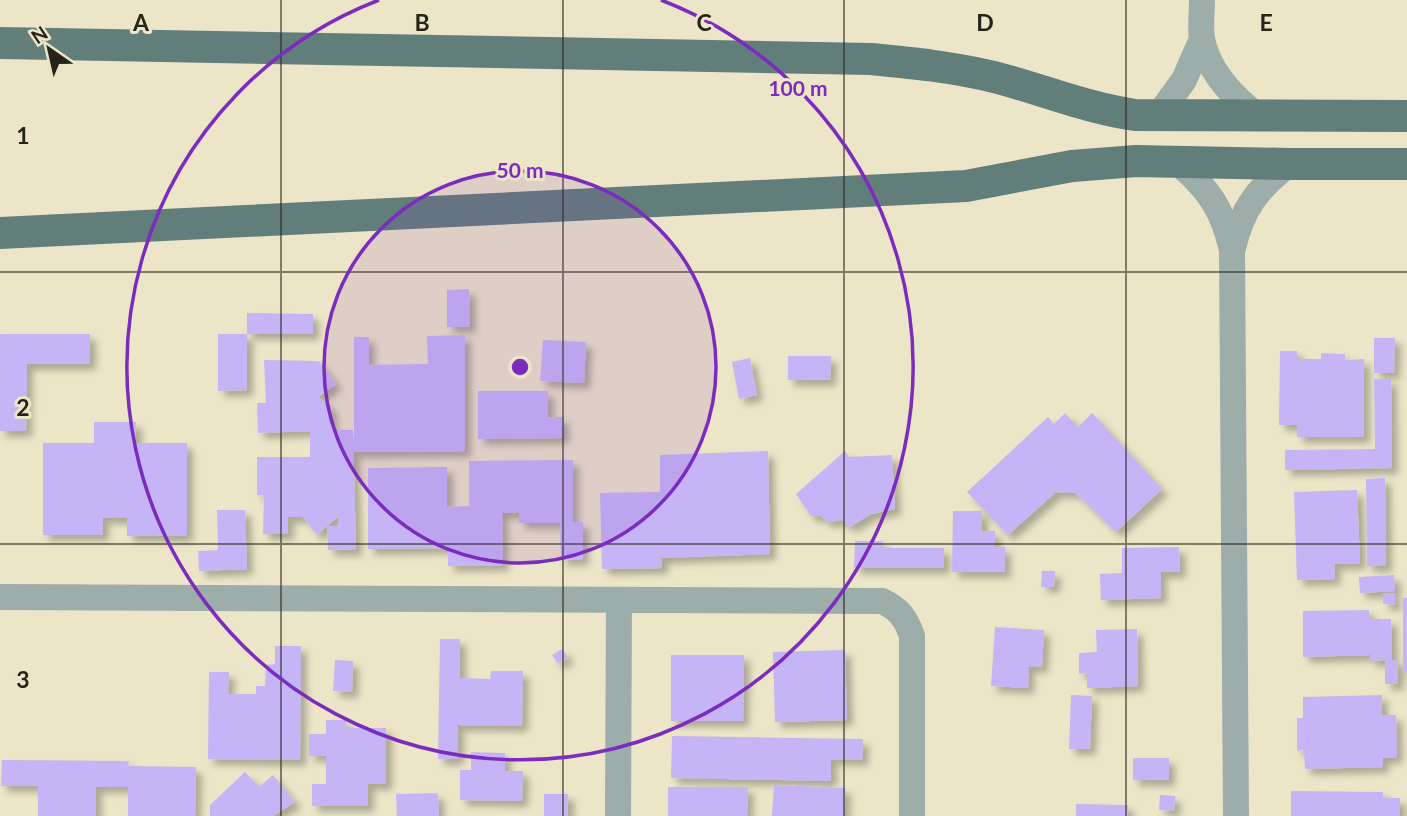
<svg xmlns="http://www.w3.org/2000/svg" width="1407" height="816" viewBox="0 0 1407 816" font-family="Lato,sans-serif">
<defs>
<filter id="shadow"><feDropShadow dx="6" dy="6" stdDeviation="3.5" flood-color="#0004"/></filter>
</defs>
<rect width="100%" height="100%" fill="#ece5c8"/>
<path fill="#c5b5f6" filter="url(#shadow)" d="M 469,289 L 470,327 L 447,327 L 447,290 Z
M 247,313 L 313,314 L 313,334 L 247,334 Z
M 0,334 L 90,334 L 90,364 L 27,364 L 26,431 L 0,431 Z
M 218,334 L 247,334 L 247,390 L 218,391 Z
M 465,335 L 465,451 L 354,452 L 354,337 L 369,337 L 369,365 L 428,364 L 427,336 Z
M 1374,338 L 1395,338 L 1394,373 L 1374,373 Z
M 543,340 L 586,342 L 584,383 L 540,381 Z
M 1280,351 L 1297,351 L 1298,359 L 1321,359 L 1321,353 L 1345,354 L 1345,360 L 1364,359 L 1364,437 L 1297,437 L 1297,425 L 1279,425 Z
M 788,356 L 831,356 L 830,380 L 788,380 Z
M 750,358 L 757,395 L 739,399 L 732,362 Z
M 264,360 L 319,361 L 336,384 L 318,397 L 331,407 L 332,430 L 353,430 L 356,550 L 328,550 L 327,526 L 339,526 L 338,517 L 327,526 L 317,535 L 303,517 L 288,517 L 288,534 L 263,534 L 264,495 L 257,495 L 257,457 L 310,457 L 310,431 L 258,433 L 257,403 L 266,403 Z
M 1374,379 L 1391,379 L 1392,468 L 1285,470 L 1285,450 L 1375,449 Z
M 478,391 L 548,391 L 548,417 L 563,417 L 563,438 L 478,439 Z
M 1065,413 L 1078,427 L 1092,413 L 1162,489 L 1116,532 L 1075,493 L 1056,492 L 1008,535 L 967,492 L 1048,417 L 1054,424 Z
M 94,422 L 136,422 L 136,443 L 187,443 L 187,536 L 127,536 L 127,518 L 103,518 L 103,535 L 43,535 L 43,443 L 94,443 Z
M 768,451 L 770,554 L 662,558 L 662,568 L 602,569 L 600,493 L 660,492 L 660,455 Z
M 845,451 L 849,457 L 892,455 L 895,509 L 871,514 L 850,527 L 842,520 L 827,522 L 821,516 L 811,516 L 796,494 Z
M 573,460 L 573,522 L 583,522 L 583,559 L 561,560 L 560,523 L 519,523 L 519,512 L 502,513 L 503,565 L 448,566 L 448,548 L 368,549 L 368,468 L 447,467 L 447,507 L 469,506 L 469,461 Z
M 1385,478 L 1386,566 L 1367,566 L 1366,479 Z
M 1357,490 L 1360,563 L 1334,564 L 1335,579 L 1297,580 L 1294,492 Z
M 217,510 L 245,510 L 247,569 L 199,571 L 198,551 L 218,550 Z
M 953,511 L 982,511 L 982,531 L 995,531 L 995,548 L 1005,547 L 1005,572 L 952,572 Z
M 855,541 L 883,541 L 883,548 L 944,548 L 944,568 L 854,568 Z
M 1179,547 L 1180,572 L 1161,572 L 1161,598 L 1101,600 L 1100,574 L 1122,573 L 1122,548 Z
M 1042,571 L 1055,571 L 1054,587 L 1041,587 Z
M 1394,575 L 1395,591 L 1360,593 L 1359,577 Z
M 1383,593 L 1395,593 L 1395,605 L 1383,604 Z
M 1403,598 L 1407,598 L 1407,671 L 1403,671 Z
M 1369,610 L 1370,619 L 1391,619 L 1392,660 L 1398,660 L 1398,684 L 1385,684 L 1385,660 L 1370,661 L 1370,655 L 1303,657 L 1303,611 Z
M 995,627 L 1044,630 L 1042,667 L 1029,666 L 1028,688 L 991,686 Z
M 1137,629 L 1138,686 L 1087,688 L 1087,673 L 1079,674 L 1079,653 L 1097,652 L 1096,630 Z
M 440,639 L 460,639 L 460,678 L 490,679 L 491,671 L 523,671 L 522,726 L 458,725 L 458,759 L 438,759 Z
M 275,646 L 301,646 L 300,760 L 208,759 L 209,672 L 229,672 L 228,694 L 256,694 L 256,686 L 265,686 L 266,665 L 275,664 Z
M 562,649 L 568,657 L 558,664 L 552,655 Z
M 845,650 L 847,720 L 775,722 L 773,652 Z
M 671,655 L 744,655 L 743,721 L 671,721 Z
M 335,660 L 353,661 L 352,692 L 333,691 Z
M 1071,695 L 1092,696 L 1090,749 L 1069,749 Z
M 1382,695 L 1382,715 L 1396,715 L 1397,757 L 1383,758 L 1383,767 L 1305,769 L 1304,750 L 1297,751 L 1297,718 L 1303,718 L 1303,697 Z
M 326,720 L 346,720 L 346,728 L 386,728 L 386,784 L 368,784 L 368,806 L 312,806 L 312,784 L 326,784 L 326,756 L 309,756 L 309,734 L 326,734 Z
M 672,736 L 863,739 L 862,760 L 831,759 L 831,781 L 671,778 Z
M 471,752 L 505,753 L 505,771 L 523,771 L 522,801 L 460,800 L 460,770 L 471,770 Z
M 1133,758 L 1169,758 L 1169,780 L 1133,780 Z
M 2,760 L 129,761 L 128,766 L 196,767 L 195,816 L 128,816 L 128,787 L 96,787 L 96,816 L 38,816 L 38,786 L 1,786 Z
M 245,772 L 259,787 L 273,775 L 295,802 L 273,816 L 210,816 L 210,805 Z
M 774,785 L 845,788 L 844,816 L 772,816 Z
M 668,787 L 748,787 L 747,816 L 668,816 Z
M 1291,791 L 1383,792 L 1383,798 L 1400,798 L 1400,816 L 1291,816 Z
M 438,793 L 439,816 L 397,816 L 396,794 Z
M 544,794 L 568,794 L 568,816 L 544,816 Z
M 1160,795 L 1175,796 L 1174,811 L 1159,810 Z
M 1076,804 L 1128,805 L 1128,816 L 1076,816 Z"/>
<g fill="none" stroke-linecap="round" stroke-linejoin="round">
<path stroke="#9dadaa" stroke-width="26" d="M 1202,0 C 1202,12 1200,26 1202,39 C 1208,71 1234,98 1259,117
M 1157,117 L 1184,80 L 1202,39
M 1178,163 C 1209,189 1223,210 1232,250 L 1236,816
M 1233,248 C 1242,209 1257,189 1289,164
M 0,597 L 882,601 C 899,609 906,618 912,636 L 912,816
M 618,816 L 619,600"/>
<path stroke="#627e7a" stroke-width="32" d="M 0,43 L 871,59 C 912,63 953,67 994,77 C 1041,89 1086,108 1135,115 L 1407,116
M 0,233 L 966,186 L 1072,166 L 1136,161 L 1289,164 L 1407,164"/>
</g>
<path fill="none" stroke="#262419" stroke-width="2" stroke-opacity="0.55" d="M 281,0 L 281,816M 563,0 L 563,816M 844,0 L 844,816M 1126,0 L 1126,816M 0,272 L 1407,272M 0,544 L 1407,544"/>
<circle cx="520" cy="367" r="196" fill="#7b2cbf" fill-opacity=".12"/>
<g fill="none" stroke="#7b2cbf" stroke-width="3.5">
<circle cx="520" cy="367" r="196"/>
<path d="M661 0A393 393 0 1 1 379 0"/>
</g>
<g font-size="23" text-anchor="middle" font-weight="bold" fill="#262419" stroke="#ece5c8" stroke-width="6" stroke-linejoin="round" paint-order="stroke">
<text x="141" y="31">A</text>
<text x="422" y="31">B</text>
<text x="704" y="31">C</text>
<text x="985" y="31">D</text>
<text x="1266" y="31">E</text>
<text x="23" y="144">1</text>
<text x="23" y="416">2</text>
<text x="23" y="688">3</text>
</g>
<circle cx="520" cy="367" r="10" fill="#7b2cbf" stroke="#ece5c8" stroke-width="3.5"/>
<g font-size="21" text-anchor="middle" font-weight="bold" fill="#7b2cbf" stroke="#ece5c8" stroke-width="6" stroke-linejoin="round" paint-order="stroke">
<text x="798" y="96">100 m</text>
<text x="520" y="178">50 m</text>
</g>
<g transform="translate(49 49) rotate(326)" stroke="#ece5c8" stroke-width="5" paint-order="stroke">
<path d="M0-5L12 26L0 18L-12 26Z" fill="#262419"/>
<text y="-10" font-size="19" font-weight="bold" text-anchor="middle" fill="#262419">N</text>
</g>
</svg>
